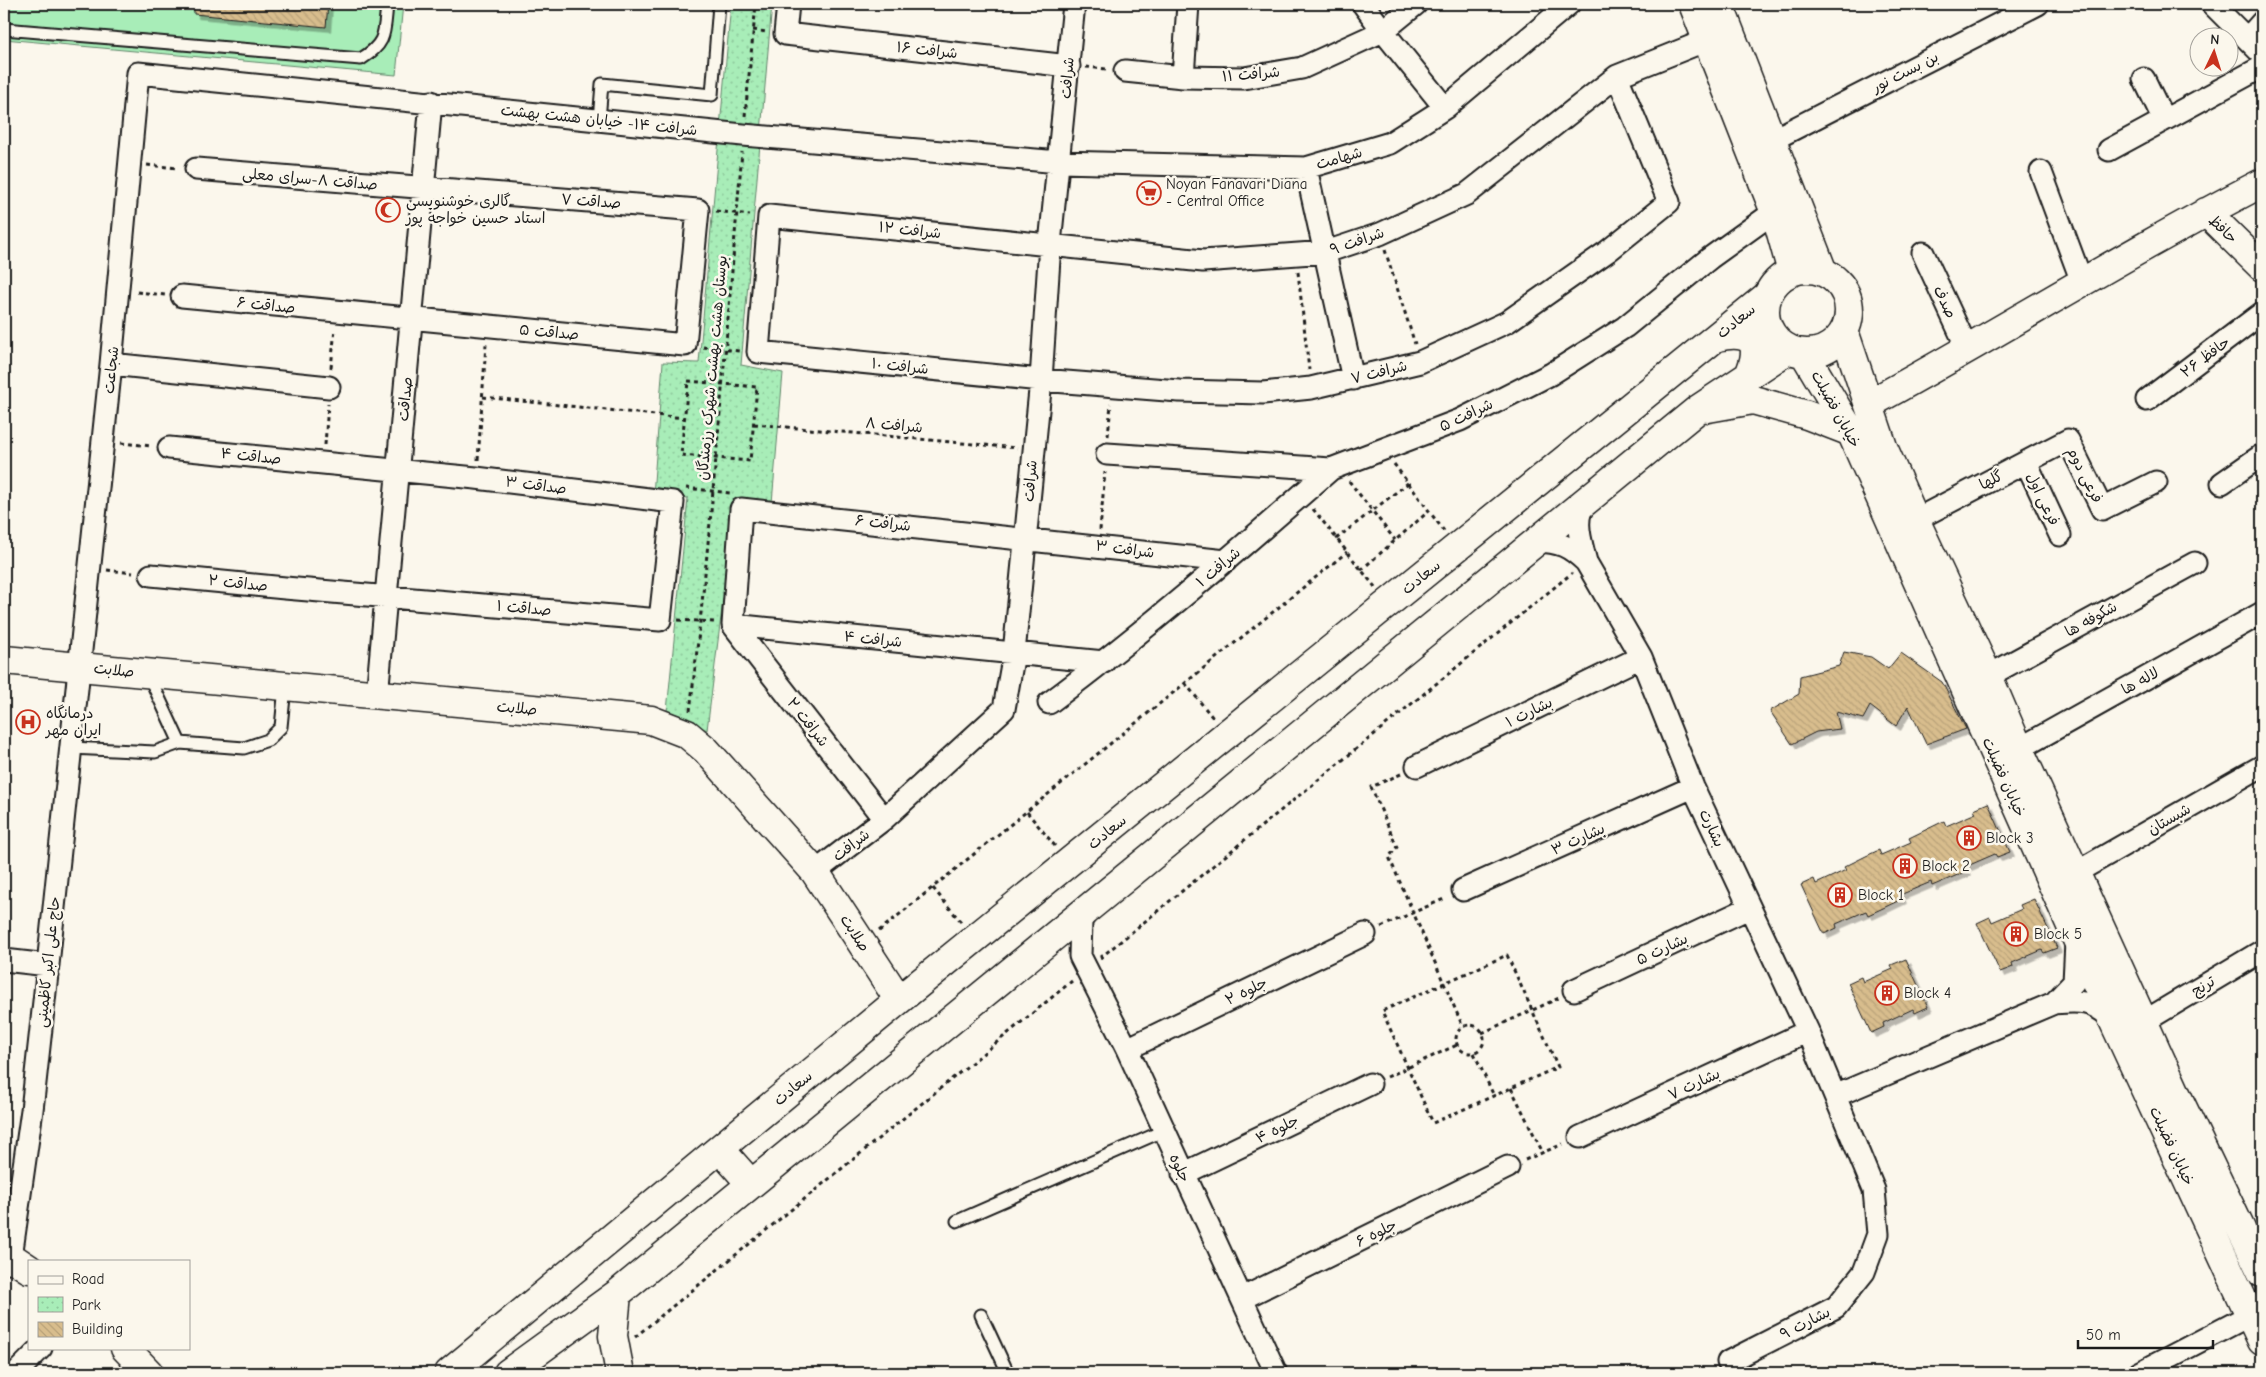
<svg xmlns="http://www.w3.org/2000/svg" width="2266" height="1377" viewBox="0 0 2266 1377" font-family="'Comic Neue','Playpen Sans Arabic',sans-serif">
<defs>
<pattern id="park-dots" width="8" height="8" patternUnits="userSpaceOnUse" patternTransform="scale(1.25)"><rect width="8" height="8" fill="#a8edb8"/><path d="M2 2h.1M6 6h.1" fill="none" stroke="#90cb9e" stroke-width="1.8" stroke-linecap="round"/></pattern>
<pattern id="building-back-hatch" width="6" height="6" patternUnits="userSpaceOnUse" patternTransform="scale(1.25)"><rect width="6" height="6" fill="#d8bd8d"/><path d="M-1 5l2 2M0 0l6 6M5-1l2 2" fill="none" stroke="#b9a279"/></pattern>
<filter id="shadow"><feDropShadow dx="4.5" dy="4.5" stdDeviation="0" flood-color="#0004"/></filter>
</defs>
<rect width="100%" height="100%" fill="#fbf7ec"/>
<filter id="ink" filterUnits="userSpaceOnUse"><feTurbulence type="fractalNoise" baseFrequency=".02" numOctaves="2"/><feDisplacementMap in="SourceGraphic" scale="10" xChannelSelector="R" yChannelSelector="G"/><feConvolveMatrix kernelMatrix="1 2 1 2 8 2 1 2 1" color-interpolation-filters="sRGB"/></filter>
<g filter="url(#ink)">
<path fill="#a8edb8" stroke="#62846a" d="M 4,4 L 403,4 L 396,75 L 4,39 Z"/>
<path fill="url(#park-dots)" stroke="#62846a" d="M 731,4 L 772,4 L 741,365 L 783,373 L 772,503 L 735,503 L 707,730 L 667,711 L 688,498 L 653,495 L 663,362 L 699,363 Z"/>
<path fill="url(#building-back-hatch)" stroke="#1c1c1c" filter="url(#shadow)" d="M 194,4 L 328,4 L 326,27 L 194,14 Z
M 1844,652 L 1871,657 L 1888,669 L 1901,653 L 1942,682 L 1966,729 L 1926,744 L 1908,706 L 1896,726 L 1870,706 L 1863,719 L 1836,712 L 1840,729 L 1816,732 L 1792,744 L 1770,711 L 1799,694 L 1800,676 L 1839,666 Z
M 1988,803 L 2010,852 L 1997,857 L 1995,854 L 1965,867 L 1967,871 L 1932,886 L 1931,882 L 1900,895 L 1902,899 L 1881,909 L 1868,915 L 1866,911 L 1836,924 L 1837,928 L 1824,934 L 1801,885 L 1814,879 L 1816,884 L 1846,870 L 1844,867 L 1866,856 L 1879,850 L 1881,855 L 1911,842 L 1909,838 L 1944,821 L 1946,826 L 1976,813 L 1974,809 Z
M 2034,899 L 2057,948 L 2044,953 L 2042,950 L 2012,963 L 2013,967 L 2000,972 L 1977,923 L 1990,917 L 1992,922 L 2022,909 L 2020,905 Z
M 1906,959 L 1928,1007 L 1915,1013 L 1913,1009 L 1883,1023 L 1884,1027 L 1871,1033 L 1848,983 L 1861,977 L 1863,982 L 1893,969 L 1891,965 Z"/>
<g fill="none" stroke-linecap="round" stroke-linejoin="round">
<g stroke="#1c1c1c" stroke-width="15">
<path id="lane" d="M 4,29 L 361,59 C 387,43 384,33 387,4
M 599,120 L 602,84 L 712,95 L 719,4
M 148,674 L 180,743
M 71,748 L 155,752 L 180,743 L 244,748 L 268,740 L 281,727 L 285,687
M 957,1221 L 1163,1131
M 981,1315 L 1008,1373"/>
</g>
<g stroke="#1c1c1c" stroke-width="25">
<path id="street" d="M 788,4 L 785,34 L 1069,66
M 1363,4 L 1383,31 L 1445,108
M 2212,4 L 2262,54
M 2247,39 L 2262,22
M 1125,71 L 1183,77 L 1244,78 L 1302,68 L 1383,31 L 1416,4
M 1617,76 L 1669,202 L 1608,251 L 1507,322 L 1420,362 L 1311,388 L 1263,393 L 1179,391 L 1041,380 L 758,352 L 769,216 L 1203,261 L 1326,252 L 1380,234 L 1467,194 L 1617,76 L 1707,40
M 1183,77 L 1188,4
M 2144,79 L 2164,120
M 1772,140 L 2038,4
M 2109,150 L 2262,67
M 1306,168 L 1353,379
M 2041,172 L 2082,282
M 1923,253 L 1968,350
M 182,296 L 685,345 L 698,210 L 196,169
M 111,364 L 329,387
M 2147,400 L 2262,313
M 1107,454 L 1331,469 L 1460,420 L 1551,374 L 1625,327 L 1710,258 L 1774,212
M 2026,462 L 2060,535
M 2222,483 L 2262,455
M 1915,520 L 2068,440 L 2102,509 L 2156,482
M 1537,541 C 1560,542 1569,546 1586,562 C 1581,541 1571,515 1589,498
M 1586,562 L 1641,657 L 1693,787 L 1808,1031 L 1874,1190 L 1878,1234 L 1864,1272 L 1836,1307 L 1728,1362
M 151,575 L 285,588 L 660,620 L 673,502 L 476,478 L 169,448
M 733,625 L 741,509 L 1226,561
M 733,625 L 1104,662
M 733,625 L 884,819
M 1988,676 L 2195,563
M 377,696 L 431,102
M 1049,703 C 1147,630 1239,550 1331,469
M 2019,749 L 2262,613
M 1417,766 L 1641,657
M 815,872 L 884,819 L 1004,709 L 1014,653 L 1041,380 L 1050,244 L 1074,4
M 2075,873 L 2262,766
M 1463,890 L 1693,787
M 1090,908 L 1081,921 L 1080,956 L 1127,1049 L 1276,1373
M 4,960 L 48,965
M 1574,990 L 1749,908
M 2054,1003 L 2074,982 L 2076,942
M 2145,1021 L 2262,951
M 1127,1049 L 1365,934
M 1835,1096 L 2054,1003 C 2081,1001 2090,1000 2112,1018
M 1580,1137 L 1808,1031
M 1183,1174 L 1370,1084
M 4,1264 L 11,1257 L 32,1110 L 48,965 L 111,364 L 138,73 L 743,135 L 1059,162 L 1306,168 L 1390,143 L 1445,108 L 1569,4
M 1243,1298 L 1508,1167
M 16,1373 L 41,1348
M 2139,1373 L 2250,1315"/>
</g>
<g stroke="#1c1c1c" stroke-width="31">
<path id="secondary" d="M 1693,4 L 1776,215 L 1792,272
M 1719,4 L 1823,272
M 2206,212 L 2262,267
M1765 311a42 42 0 1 1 84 0a42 42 0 1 1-84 0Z
M 1844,331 L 1883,447 L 1918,526 L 1988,676 L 2019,749 L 2180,1102 L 2262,1273
M 1717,337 C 1752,329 1763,343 1749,375
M 1804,353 L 1851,432 L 2112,1018 L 2262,1341
M 1869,404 C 2001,332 2128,252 2262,183
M 1708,408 L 1753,400 L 1807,415 L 1851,432
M 4,660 L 651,720 L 687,734 L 706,750 L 815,872 L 899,1000
M 720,1149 L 751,1184
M 4,1256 L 11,1257 L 29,1269
M 617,1294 L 613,1336 L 620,1373
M 125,1348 L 149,1373
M 449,1373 L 899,1000 L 1768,295
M 508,1373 L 617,1294 L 1697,410 L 1789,349"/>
</g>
<path stroke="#1c1c1c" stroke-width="3" stroke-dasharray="4 4" stroke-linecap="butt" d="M 753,30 L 767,32
M 1086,67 L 1107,69
M 745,116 L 756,4
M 147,165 L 178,168
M 716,211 L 750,215
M 1385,250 L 1415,344
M 1298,272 L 1309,370
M 137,292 L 165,295
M 703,347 L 739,351
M 331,368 L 335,329
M 688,381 L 757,387 L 750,461 L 681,455 Z
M 483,397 L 684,418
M 754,424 L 1017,448
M 1108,436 L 1111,404
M 121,443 L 152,446
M 325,445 L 328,404
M 478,460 L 486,344
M 1394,464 L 1444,531
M 1349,481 L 1395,540
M 686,488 L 730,493
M 1313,509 L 1375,587
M 1100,530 L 1105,472
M 1336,539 L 1408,483
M 107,570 L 133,573
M 1361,570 L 1429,511
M 678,620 L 715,622
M 1185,683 L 1213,718
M 690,711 C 712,526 726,339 742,152
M 1401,774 L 1371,787 L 1397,847 L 1389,857 L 1463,1027
M 1027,812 L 1055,846
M 933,888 L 961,922
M 1381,927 L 1446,898
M 879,931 L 1347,552
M 1507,955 L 1558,1067 L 1433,1123 L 1382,1011 Z
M 1100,958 L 1572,573
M1456 1039a14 14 0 1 1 28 0a14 14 0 1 1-28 0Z
M 1482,1033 L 1559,998
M 1474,1053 L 1494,1096
M 1387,1077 L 1457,1045
M 1511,1088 L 1543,1153
M 1525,1160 L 1563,1144
M 635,1337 L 1072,981"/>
<use href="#lane" stroke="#fbf7ec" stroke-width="11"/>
<use href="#street" stroke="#fbf7ec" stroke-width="21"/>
<use href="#secondary" stroke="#fbf7ec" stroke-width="28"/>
</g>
</g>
<defs>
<g id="supermarket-ring" transform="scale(1.25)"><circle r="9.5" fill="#fbf7ec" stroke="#c8321e" stroke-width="1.5"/><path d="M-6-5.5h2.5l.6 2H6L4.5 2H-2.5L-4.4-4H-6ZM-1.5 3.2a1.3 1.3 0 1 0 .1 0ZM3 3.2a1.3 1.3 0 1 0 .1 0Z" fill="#c8321e"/></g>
<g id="mosque-ring" transform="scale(1.25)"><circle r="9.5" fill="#fbf7ec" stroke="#c8321e" stroke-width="1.5"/><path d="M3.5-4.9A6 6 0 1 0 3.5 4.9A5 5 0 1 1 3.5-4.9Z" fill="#c8321e"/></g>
<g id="hospital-ring" transform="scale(1.25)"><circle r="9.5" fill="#fbf7ec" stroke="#c8321e" stroke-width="1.5"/><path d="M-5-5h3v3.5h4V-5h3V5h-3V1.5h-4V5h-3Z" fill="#c8321e"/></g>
<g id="building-ring" transform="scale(1.25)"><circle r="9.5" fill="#fbf7ec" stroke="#c8321e" stroke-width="1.5"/><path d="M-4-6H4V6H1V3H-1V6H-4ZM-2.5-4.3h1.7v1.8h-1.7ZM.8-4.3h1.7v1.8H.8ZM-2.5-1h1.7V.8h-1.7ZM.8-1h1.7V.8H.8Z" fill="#c8321e"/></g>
</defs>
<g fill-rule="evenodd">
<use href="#supermarket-ring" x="1149" y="193"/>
<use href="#mosque-ring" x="388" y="210"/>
<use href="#hospital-ring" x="28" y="722"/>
<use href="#building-ring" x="1969" y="838"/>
<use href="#building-ring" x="1905" y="866"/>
<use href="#building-ring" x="1840" y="895"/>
<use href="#building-ring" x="2016" y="934"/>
<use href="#building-ring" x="1887" y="993"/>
</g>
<g text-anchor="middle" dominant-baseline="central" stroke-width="5" stroke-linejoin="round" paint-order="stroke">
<g font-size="15" fill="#1c1c1c" stroke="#fbf7ec">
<text transform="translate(927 50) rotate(6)">شرافت ۱۶</text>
<text transform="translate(1905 72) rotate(-27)">بن بست نور</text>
<text transform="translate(1251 74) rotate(-5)">شرافت ۱۱</text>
<text transform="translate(1067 78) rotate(-85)">شرافت</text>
<text transform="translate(599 120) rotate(6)">شرافت ۱۴- خیابان هشت بهشت</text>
<text transform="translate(1339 158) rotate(-16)">شهامت</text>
<text transform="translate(310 179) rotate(5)">صداقت ۸-سرای معلی</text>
<text transform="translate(591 201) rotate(4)">صداقت ۷</text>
<text transform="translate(2223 229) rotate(44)">حافظ</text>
<text transform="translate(910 230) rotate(6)">شرافت ۱۲</text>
<text transform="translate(1357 241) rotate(-19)">شرافت ۹</text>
<text transform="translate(1945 302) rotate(65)">صدف</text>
<text transform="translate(266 305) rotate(6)">صداقت ۶</text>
<text transform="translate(1736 321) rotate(-39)">سعادت</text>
<text transform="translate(549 332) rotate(5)">صداقت ۵</text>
<text transform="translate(2205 357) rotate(-37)">حافظ ۲۶</text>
<text transform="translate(900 366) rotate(6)">شرافت ۱۰</text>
<text transform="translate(712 368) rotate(-85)">بوستان هشت بهشت شهرک رزمندگان</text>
<text transform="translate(111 370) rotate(-84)">شجاعت</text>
<text transform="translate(1379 372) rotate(-14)">شرافت ۷</text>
<text transform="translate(405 399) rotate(-84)">صداقت</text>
<text transform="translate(1836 409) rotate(61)">خیابان فضیلت</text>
<text transform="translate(1466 415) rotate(-25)">شرافت ۵</text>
<text transform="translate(894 425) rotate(5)">شرافت ۸</text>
<text transform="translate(251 456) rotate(6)">صداقت ۴</text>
<text transform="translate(2085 475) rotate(63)">فرعی دوم</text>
<text transform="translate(1991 480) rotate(-27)">گلها</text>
<text transform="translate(1030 481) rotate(-85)">شرافت</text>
<text transform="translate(536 485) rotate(7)">صداقت ۳</text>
<text transform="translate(2043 499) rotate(64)">فرعی اول</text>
<text transform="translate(883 523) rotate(6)">شرافت ۶</text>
<text transform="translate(1125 549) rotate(7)">شرافت ۳</text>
<text transform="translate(1218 567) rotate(-40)">شرافت ۱</text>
<text transform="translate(1421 577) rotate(-39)">سعادت</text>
<text transform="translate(238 583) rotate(6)">صداقت ۲</text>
<text transform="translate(524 608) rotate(5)">صداقت ۱</text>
<text transform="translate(2091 619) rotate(-29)">شکوفه ها</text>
<text transform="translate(873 639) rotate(6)">شرافت ۴</text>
<text transform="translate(114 670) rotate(6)">صلابت</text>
<text transform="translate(2140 681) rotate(-29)">لاله ها</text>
<text transform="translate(517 708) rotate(5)">صلابت</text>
<text transform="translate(1529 712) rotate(-26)">بشارت ۱</text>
<text transform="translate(808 722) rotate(52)">شرافت ۲</text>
<text transform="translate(2004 777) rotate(66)">خیابان فضیلت</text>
<text transform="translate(2169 819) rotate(-30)">شبستان</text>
<text transform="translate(1712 828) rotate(65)">بشارت</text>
<text transform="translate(1107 832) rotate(-39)">سعادت</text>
<text transform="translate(1578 839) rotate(-24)">بشارت ۳</text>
<text transform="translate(851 845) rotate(-38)">شرافت</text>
<text transform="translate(855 933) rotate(57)">صلابت</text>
<text transform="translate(1662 949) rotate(-25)">بشارت ۵</text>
<text transform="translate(48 962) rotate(-84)">حاج علی اکبر کاظمینی</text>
<text transform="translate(2203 986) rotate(-31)">ترنج</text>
<text transform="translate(1246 991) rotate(-26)">جلوه ۲</text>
<text transform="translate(1694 1084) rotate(-25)">بشارت ۷</text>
<text transform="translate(793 1088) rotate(-40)">سعادت</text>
<text transform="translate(1277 1129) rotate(-26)">جلوه ۴</text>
<text transform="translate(2172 1146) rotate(65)">خیابان فضیلت</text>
<text transform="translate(1180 1168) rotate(65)">جلوه</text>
<text transform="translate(1376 1233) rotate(-26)">جلوه ۶</text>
<text transform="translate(1805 1323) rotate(-27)">بشارت ۹</text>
</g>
<g font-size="15" fill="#1c1c1c" stroke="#fbf7ec" text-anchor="start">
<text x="1166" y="184">Noyan Fanavari Diana<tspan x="1166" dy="17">- Central Office</tspan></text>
<text x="406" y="201">گالری خوشنویسی<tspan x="406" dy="17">استاد حسین خواجه پور</tspan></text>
<text x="46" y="713">درمانگاه<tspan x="46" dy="17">ایران مهر</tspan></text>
<text x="1986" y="838">Block 3</text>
<text x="1922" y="866">Block 2</text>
<text x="1858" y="895">Block 1</text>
<text x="2034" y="934">Block 5</text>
<text x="1904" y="993">Block 4</text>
</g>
</g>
<rect width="2266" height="1377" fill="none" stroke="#fbf7ec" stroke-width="20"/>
<rect x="10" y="10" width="2246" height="1357" fill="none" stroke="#1c1c1c" stroke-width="2" filter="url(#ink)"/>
<rect x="28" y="1260" width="162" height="90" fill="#fbf7ec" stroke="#a29f99"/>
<rect x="38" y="1276" width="25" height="8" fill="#fbf7ec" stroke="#a29f99"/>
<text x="72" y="1284" font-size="15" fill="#1c1c1c">Road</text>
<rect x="38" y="1297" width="25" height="15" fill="url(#park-dots)" stroke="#a29f99"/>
<text x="72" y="1310" font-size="15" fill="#1c1c1c">Park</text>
<rect x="38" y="1322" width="25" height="15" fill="url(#building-back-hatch)" stroke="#a29f99"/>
<text x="72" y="1334" font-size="15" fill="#1c1c1c">Building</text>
<g transform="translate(2214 52) rotate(4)"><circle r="24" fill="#fbf7ec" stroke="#a29f99"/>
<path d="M0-4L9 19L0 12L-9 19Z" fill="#c8321e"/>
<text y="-8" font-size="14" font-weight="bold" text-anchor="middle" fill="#1c1c1c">N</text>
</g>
<path d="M2078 1340v8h135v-8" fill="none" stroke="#1c1c1c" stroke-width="2.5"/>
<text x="2086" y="1340" font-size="15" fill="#1c1c1c" stroke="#fbf7ec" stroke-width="4" paint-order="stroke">50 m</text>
</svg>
